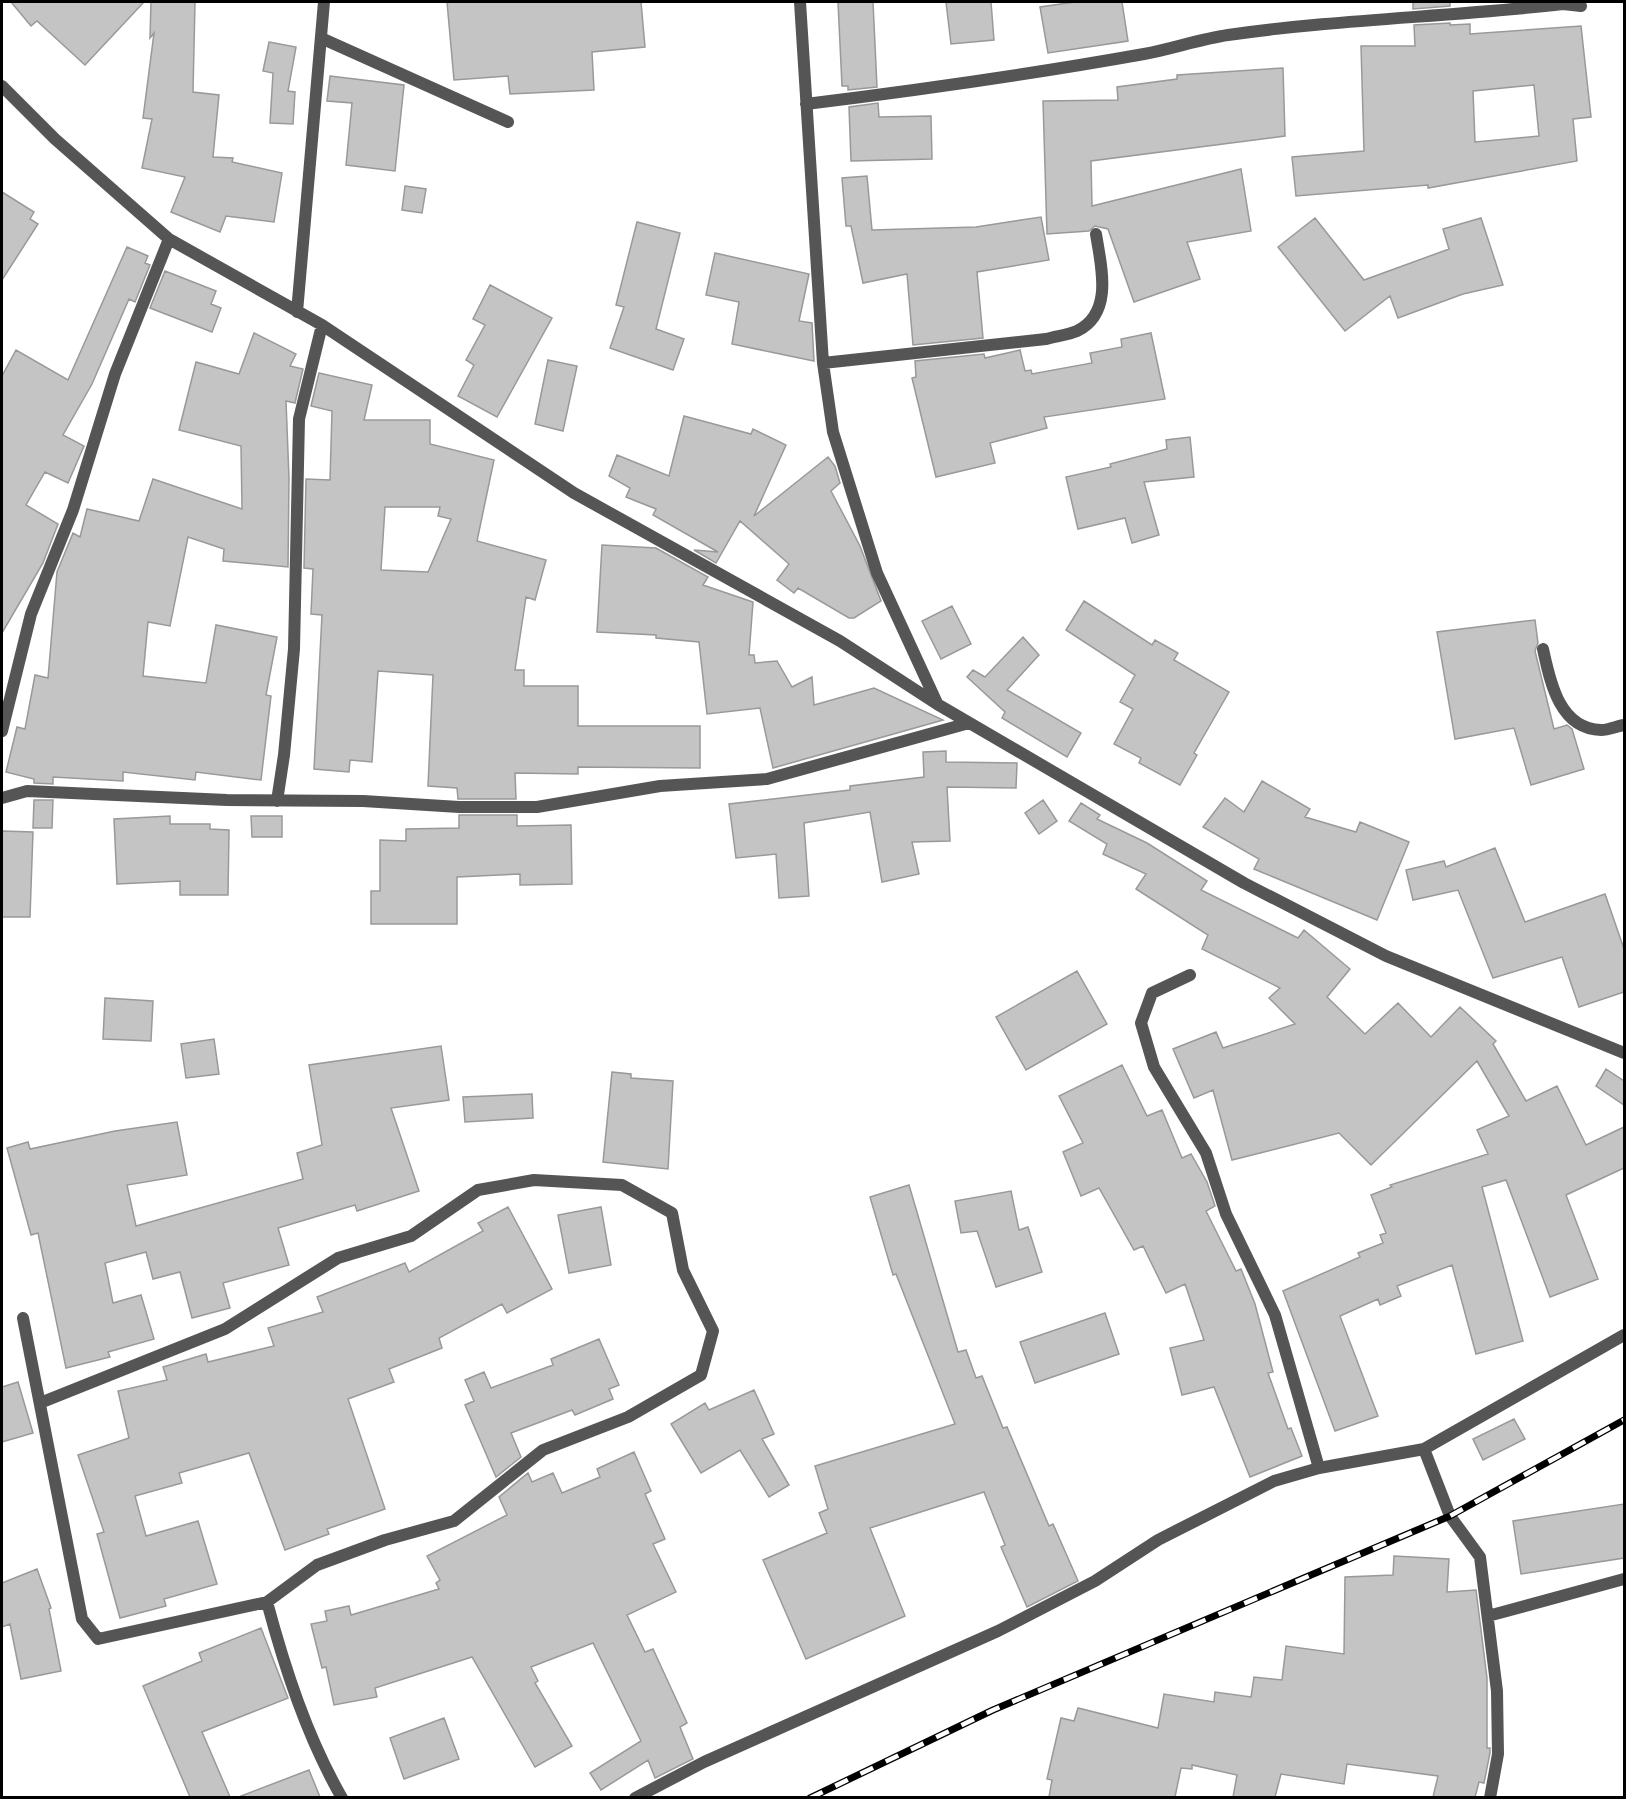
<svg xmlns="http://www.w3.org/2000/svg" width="1626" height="1799" viewBox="0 0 1626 1799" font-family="'Noto Sans',sans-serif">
<rect width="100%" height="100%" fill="#fff"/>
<path fill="#c4c4c4" stroke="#999" stroke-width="1.5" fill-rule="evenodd" d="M 11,2 L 144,2 L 85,65 L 37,21 L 31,26 Z
M 151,2 L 195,2 L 193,92 L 219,95 L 213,157 L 233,158 L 232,162 L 282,173 L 274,222 L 226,216 L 220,232 L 171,212 L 185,177 L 142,168 L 152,119 L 143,118 L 154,33 L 150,38 Z
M 447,2 L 641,2 L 645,47 L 592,52 L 594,90 L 510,94 L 508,76 L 454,80 Z
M 838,2 L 873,2 L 877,87 L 848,90 L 848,86 L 842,86 Z
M 946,2 L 991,2 L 994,40 L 951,44 Z
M 1075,2 L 1122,2 L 1128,41 L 1048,53 L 1040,7 Z
M 1413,2 L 1450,2 L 1450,6 L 1413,9 Z
M 1450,23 L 1450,25 L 1470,24 L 1470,34 L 1581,26 L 1591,117 L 1573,119 L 1577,161 L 1428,188 L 1428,185 L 1296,196 L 1292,157 L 1364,151 L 1361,46 L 1415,46 L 1414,25 ZM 1534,85 L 1539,136 L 1475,142 L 1473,91 Z
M 269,42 L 296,47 L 288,91 L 295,92 L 293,124 L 270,123 L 273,73 L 263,71 Z
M 1283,68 L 1285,136 L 1091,161 L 1092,206 L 1241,169 L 1251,231 L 1187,242 L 1200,279 L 1134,302 L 1108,229 L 1095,226 L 1089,231 L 1047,234 L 1043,101 L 1118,100 L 1117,87 L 1177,79 L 1177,75 Z
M 330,76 L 404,85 L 395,171 L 346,165 L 352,103 L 327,101 Z
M 878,103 L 879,117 L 931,116 L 932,159 L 851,161 L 849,107 Z
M 867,176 L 872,230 L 976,227 L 1041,217 L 1049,260 L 977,272 L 983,338 L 913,345 L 907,274 L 863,283 L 851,226 L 846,226 L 842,178 Z
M 405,186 L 426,189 L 422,213 L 402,210 Z
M 2,192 L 34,212 L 30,219 L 38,224 L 2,280 Z
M 1315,218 L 1364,280 L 1449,249 L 1443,229 L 1481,218 L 1503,285 L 1463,294 L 1398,318 L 1390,296 L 1345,331 L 1278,247 Z
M 637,222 L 680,233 L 656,329 L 684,339 L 673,370 L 610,348 L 624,307 L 616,305 Z
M 127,247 L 148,256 L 145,263 L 150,265 L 135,302 L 129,299 L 92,384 L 63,435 L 84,446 L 68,483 L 45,472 L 26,505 L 58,524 L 43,563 L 2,633 L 2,376 L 16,350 L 68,380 Z
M 715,253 L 809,274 L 799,321 L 812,323 L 814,361 L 732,344 L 739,302 L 706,295 Z
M 165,271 L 216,291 L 211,304 L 221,308 L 212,332 L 150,308 Z
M 490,285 L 552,318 L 497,417 L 458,396 L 474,365 L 466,360 L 485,325 L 473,319 Z
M 254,333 L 296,354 L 290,366 L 303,369 L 295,403 L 286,401 L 289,478 L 288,567 L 223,561 L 224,549 L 188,537 L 170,626 L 148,622 L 143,676 L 206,683 L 216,625 L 277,637 L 266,695 L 271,696 L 261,780 L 196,772 L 195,780 L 123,772 L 123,781 L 53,777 L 53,784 L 34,783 L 34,779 L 6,772 L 17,727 L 25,729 L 35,675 L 48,678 L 57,572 L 73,533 L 80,537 L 87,509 L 139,521 L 153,479 L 242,509 L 241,446 L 179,430 L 196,362 L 239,374 Z
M 1151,333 L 1165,399 L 1044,417 L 1047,428 L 990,443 L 995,463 L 936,477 L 912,378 L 916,377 L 915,361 L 984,354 L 985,358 L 1020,350 L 1025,371 L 1031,370 L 1032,374 L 1092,363 L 1090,353 L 1122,347 L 1121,339 Z
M 548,360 L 577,366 L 563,431 L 535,424 Z
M 319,373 L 372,385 L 364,420 L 430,420 L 430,444 L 494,460 L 477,541 L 546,560 L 535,600 L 526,597 L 515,670 L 524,670 L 524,686 L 578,686 L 578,726 L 700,726 L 700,768 L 578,767 L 578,774 L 515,773 L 516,799 L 458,799 L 457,788 L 428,786 L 433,675 L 378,671 L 372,762 L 350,760 L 349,772 L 314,769 L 322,615 L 311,614 L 313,569 L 304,568 L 306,479 L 330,480 L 332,411 L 311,406 ZM 385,507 L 440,507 L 438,516 L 451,519 L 428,572 L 381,570 Z
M 684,416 L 751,434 L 753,429 L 786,445 L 754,516 L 828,457 L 835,466 L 840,483 L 831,491 L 860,546 L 881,601 L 854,618 L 849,618 L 798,588 L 794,593 L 777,580 L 789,564 L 740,521 L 716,563 L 694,550 L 718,552 L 653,515 L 656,509 L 626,497 L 630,488 L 609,476 L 617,455 L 669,476 Z
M 1190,437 L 1194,477 L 1144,482 L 1159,535 L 1132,543 L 1125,518 L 1078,529 L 1066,477 L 1111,467 L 1110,464 L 1167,449 L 1166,440 Z
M 602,545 L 656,548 L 708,577 L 703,585 L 753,602 L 749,655 L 754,655 L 755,663 L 777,661 L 792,687 L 812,677 L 814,705 L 874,688 L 943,720 L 773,768 L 760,708 L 707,714 L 699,642 L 656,638 L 656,635 L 597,632 Z
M 1084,601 L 1152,645 L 1155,640 L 1178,653 L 1174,660 L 1229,692 L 1194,753 L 1197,755 L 1180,785 L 1139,763 L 1141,758 L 1114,744 L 1133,709 L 1120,702 L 1135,675 L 1066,630 Z
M 952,606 L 971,644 L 941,659 L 922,621 Z
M 1535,620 L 1538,643 L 1535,651 L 1554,729 L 1567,725 L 1572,729 L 1584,769 L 1531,785 L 1514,728 L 1455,739 L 1437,632 Z
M 1023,637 L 1039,655 L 1007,690 L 1081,733 L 1067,757 L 1002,718 L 1005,712 L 967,677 L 973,670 L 985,677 Z
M 946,751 L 946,762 L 1017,763 L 1016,788 L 947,787 L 950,841 L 912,842 L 919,874 L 882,882 L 870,812 L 804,823 L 809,896 L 779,898 L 776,854 L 736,858 L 729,804 L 850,790 L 850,786 L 924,777 L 923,752 Z
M 1262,781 L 1310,809 L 1305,817 L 1356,832 L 1360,822 L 1409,842 L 1377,920 L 1254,869 L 1259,859 L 1203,827 L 1225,798 L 1244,812 Z
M 34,800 L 53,800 L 52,828 L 33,828 Z
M 1043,800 L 1057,821 L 1039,834 L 1025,813 Z
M 1081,803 L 1100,815 L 1097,819 L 1147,843 L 1207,881 L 1201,890 L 1298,938 L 1304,930 L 1350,969 L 1327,997 L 1365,1034 L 1398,1003 L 1431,1037 L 1460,1007 L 1496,1041 L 1493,1044 L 1526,1101 L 1557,1086 L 1586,1145 L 1624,1127 L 1624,1168 L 1566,1195 L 1598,1279 L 1550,1297 L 1506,1180 L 1482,1187 L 1523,1341 L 1476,1354 L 1452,1265 L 1397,1286 L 1401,1296 L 1380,1305 L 1378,1299 L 1340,1316 L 1378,1416 L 1335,1431 L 1283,1291 L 1360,1257 L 1358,1253 L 1383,1243 L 1380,1235 L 1386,1233 L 1371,1195 L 1392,1187 L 1390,1185 L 1488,1154 L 1477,1130 L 1509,1116 L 1477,1061 L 1371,1165 L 1339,1133 L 1232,1160 L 1213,1090 L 1194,1098 L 1173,1049 L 1216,1032 L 1223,1048 L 1295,1024 L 1269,998 L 1280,988 L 1202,949 L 1208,935 L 1136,889 L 1146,874 L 1103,854 L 1107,844 L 1069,821 Z
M 459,815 L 517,815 L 517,826 L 571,825 L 572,884 L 520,885 L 520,874 L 457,877 L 457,924 L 371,924 L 371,891 L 380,891 L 380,840 L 406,841 L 406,829 L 459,828 Z
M 170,816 L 170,824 L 210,824 L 210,829 L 229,830 L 228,895 L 180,895 L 180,881 L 117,884 L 114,819 Z
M 251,816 L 282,816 L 282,837 L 252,837 Z
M 2,831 L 33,832 L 30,917 L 2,917 Z
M 1495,848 L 1525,922 L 1605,894 L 1624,949 L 1624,992 L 1579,1007 L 1562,957 L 1493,978 L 1458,890 L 1413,900 L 1406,870 L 1444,861 L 1446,867 Z
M 1077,971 L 1107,1024 L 1026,1070 L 996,1017 Z
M 105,998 L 153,1001 L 151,1041 L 103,1039 Z
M 214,1039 L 219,1074 L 186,1078 L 181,1044 Z
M 441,1046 L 449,1100 L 391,1108 L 419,1191 L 357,1211 L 355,1205 L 278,1228 L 289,1265 L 223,1283 L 230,1308 L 192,1318 L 180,1272 L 153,1279 L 146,1252 L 105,1263 L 113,1303 L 141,1295 L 154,1339 L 108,1352 L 110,1357 L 66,1368 L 38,1233 L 31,1235 L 7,1148 L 28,1142 L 30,1149 L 115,1131 L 177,1122 L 187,1175 L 127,1185 L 136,1226 L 303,1179 L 297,1153 L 322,1145 L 309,1065 Z
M 1122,1065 L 1147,1116 L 1162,1110 L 1182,1158 L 1191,1154 L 1207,1182 L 1215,1206 L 1206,1211 L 1236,1271 L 1241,1269 L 1255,1304 L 1273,1372 L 1268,1373 L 1288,1429 L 1291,1428 L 1302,1456 L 1250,1477 L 1214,1387 L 1182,1395 L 1170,1348 L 1204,1340 L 1185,1284 L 1166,1293 L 1143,1246 L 1134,1250 L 1099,1188 L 1081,1196 L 1063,1152 L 1083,1143 L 1059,1096 Z
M 1606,1069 L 1624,1081 L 1624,1105 L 1596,1086 Z
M 612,1072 L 631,1074 L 631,1078 L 673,1081 L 668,1169 L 603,1162 Z
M 532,1094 L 533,1118 L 465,1122 L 463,1097 Z
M 909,1185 L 958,1352 L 966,1350 L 976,1378 L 982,1376 L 1003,1428 L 1007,1427 L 1049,1526 L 1053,1524 L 1078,1581 L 1027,1607 L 1001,1547 L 1005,1545 L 984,1492 L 870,1528 L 905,1616 L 806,1659 L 763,1560 L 827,1533 L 819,1513 L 828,1509 L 815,1466 L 955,1424 L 896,1274 L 893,1275 L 870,1197 Z
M 1011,1191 L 1019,1230 L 1028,1227 L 1042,1272 L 996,1287 L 977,1231 L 961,1233 L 955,1201 Z
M 508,1207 L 552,1289 L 507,1313 L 502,1304 L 439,1338 L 442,1348 L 389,1369 L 394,1382 L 348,1399 L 385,1509 L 327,1529 L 329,1534 L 285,1550 L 249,1453 L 179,1473 L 182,1483 L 135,1496 L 146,1536 L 198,1521 L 217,1584 L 164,1599 L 166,1606 L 120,1618 L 97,1534 L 104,1532 L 78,1455 L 129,1438 L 118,1391 L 167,1380 L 163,1367 L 206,1354 L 208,1362 L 274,1346 L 268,1328 L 323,1312 L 317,1297 L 405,1263 L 409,1272 L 483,1231 L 478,1223 Z
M 601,1207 L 611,1265 L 569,1273 L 558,1215 Z
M 1105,1313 L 1119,1354 L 1035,1383 L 1020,1342 Z
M 599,1339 L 619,1385 L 609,1389 L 613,1399 L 575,1415 L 572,1410 L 511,1433 L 521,1457 L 496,1477 L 465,1405 L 474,1401 L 465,1380 L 484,1372 L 491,1388 L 553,1365 L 551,1359 Z
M 18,1382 L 33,1433 L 2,1442 L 2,1387 Z
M 754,1390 L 774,1434 L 762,1439 L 789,1485 L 769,1497 L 740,1450 L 701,1473 L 671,1424 L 705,1403 L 709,1410 Z
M 1514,1419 L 1525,1439 L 1483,1460 L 1473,1439 Z
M 634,1452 L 651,1491 L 645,1494 L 665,1539 L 653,1544 L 676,1592 L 627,1615 L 645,1652 L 653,1649 L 665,1675 L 687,1723 L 680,1727 L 693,1759 L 655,1778 L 648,1760 L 601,1790 L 590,1773 L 641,1741 L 593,1643 L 531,1667 L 538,1681 L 535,1683 L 572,1746 L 535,1767 L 472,1657 L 375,1688 L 377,1697 L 334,1705 L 326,1667 L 322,1668 L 311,1624 L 327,1621 L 325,1611 L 349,1606 L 351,1615 L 439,1589 L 436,1583 L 440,1580 L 427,1556 L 507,1515 L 499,1497 L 528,1473 L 532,1482 L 553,1473 L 562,1493 L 600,1477 L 597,1469 Z
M 1624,1504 L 1624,1558 L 1521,1574 L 1513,1521 Z
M 1394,1556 L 1449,1559 L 1447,1592 L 1476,1590 L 1487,1678 L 1487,1748 L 1490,1748 L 1490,1753 L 1484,1783 L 1479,1782 L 1475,1797 L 1433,1797 L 1438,1776 L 1347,1764 L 1344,1784 L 1281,1774 L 1275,1797 L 1233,1797 L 1237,1775 L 1192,1765 L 1192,1769 L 1181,1768 L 1175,1797 L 1049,1797 L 1052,1780 L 1047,1779 L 1061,1718 L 1074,1721 L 1078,1708 L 1158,1728 L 1164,1694 L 1214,1702 L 1215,1692 L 1251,1697 L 1254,1677 L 1282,1680 L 1286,1646 L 1344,1654 L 1345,1577 L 1393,1575 Z
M 37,1569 L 51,1608 L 49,1609 L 61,1671 L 21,1679 L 10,1624 L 2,1627 L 2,1583 Z
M 261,1628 L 288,1698 L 202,1732 L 230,1797 L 190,1797 L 143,1686 L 202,1661 L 199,1653 Z
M 444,1718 L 459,1759 L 404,1779 L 390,1738 Z
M 309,1770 L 320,1797 L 242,1797 L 241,1796 Z"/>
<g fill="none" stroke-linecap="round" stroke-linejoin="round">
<path stroke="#555" stroke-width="12" d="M 321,38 L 508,122"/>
<path stroke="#555" stroke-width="12" d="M 800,2 L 823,363 L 833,432 L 877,573 L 937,703
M 2,86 L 55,139 L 169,239 L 322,325 L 574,493 L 840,641 L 937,704 L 1244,883 L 1386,956 L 1624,1053
M 806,104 C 919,90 1032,74 1144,54 C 1172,49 1200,39 1228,35 C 1339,19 1451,17 1563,4 L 1581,6
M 297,312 L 324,2
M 823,363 L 1046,339 C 1056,336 1068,335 1077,331 C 1114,313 1101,266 1096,234
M 1543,649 C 1550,681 1559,729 1601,730 C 1609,730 1617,726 1624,725
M 2,731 L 31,614 L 73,510 L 115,374 L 169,239
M 2,798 L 27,791 L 227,800 L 363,801 L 459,807 L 537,807 L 660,786 L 767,779 L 969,723
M 277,801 L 284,755 L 294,649 L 299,419 L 322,325
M 1190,975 L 1152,993 L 1141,1023 L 1154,1067 L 1206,1153 L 1226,1214 L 1275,1315 L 1319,1468
M 23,1318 L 82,1619 L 98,1639 L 267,1602
M 40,1403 L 225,1329 L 338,1258 L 411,1236 L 478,1190 L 534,1180 L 622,1185 L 672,1213 L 683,1270 L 713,1331 L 701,1375 L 628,1417 L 543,1450 L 454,1521 L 385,1540 L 317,1565 L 267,1602 C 285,1669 307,1737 342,1798
M 1424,1449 L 1450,1516 L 1480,1557 L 1497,1691 L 1498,1754 L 1490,1798
M 1488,1616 L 1624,1579
M 635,1798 L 704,1762 L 998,1631 L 1095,1581 L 1158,1540 L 1274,1481 L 1319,1468 L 1424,1449 L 1624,1335"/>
<g stroke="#000" stroke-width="7">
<path id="rail" d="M 810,1798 L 993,1710 L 1450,1516 L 1624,1420"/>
</g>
<use href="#rail" stroke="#fff" stroke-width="4.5" stroke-dasharray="14" stroke-linecap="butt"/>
</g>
<rect width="1626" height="1799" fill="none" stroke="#000000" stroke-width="6"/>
</svg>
